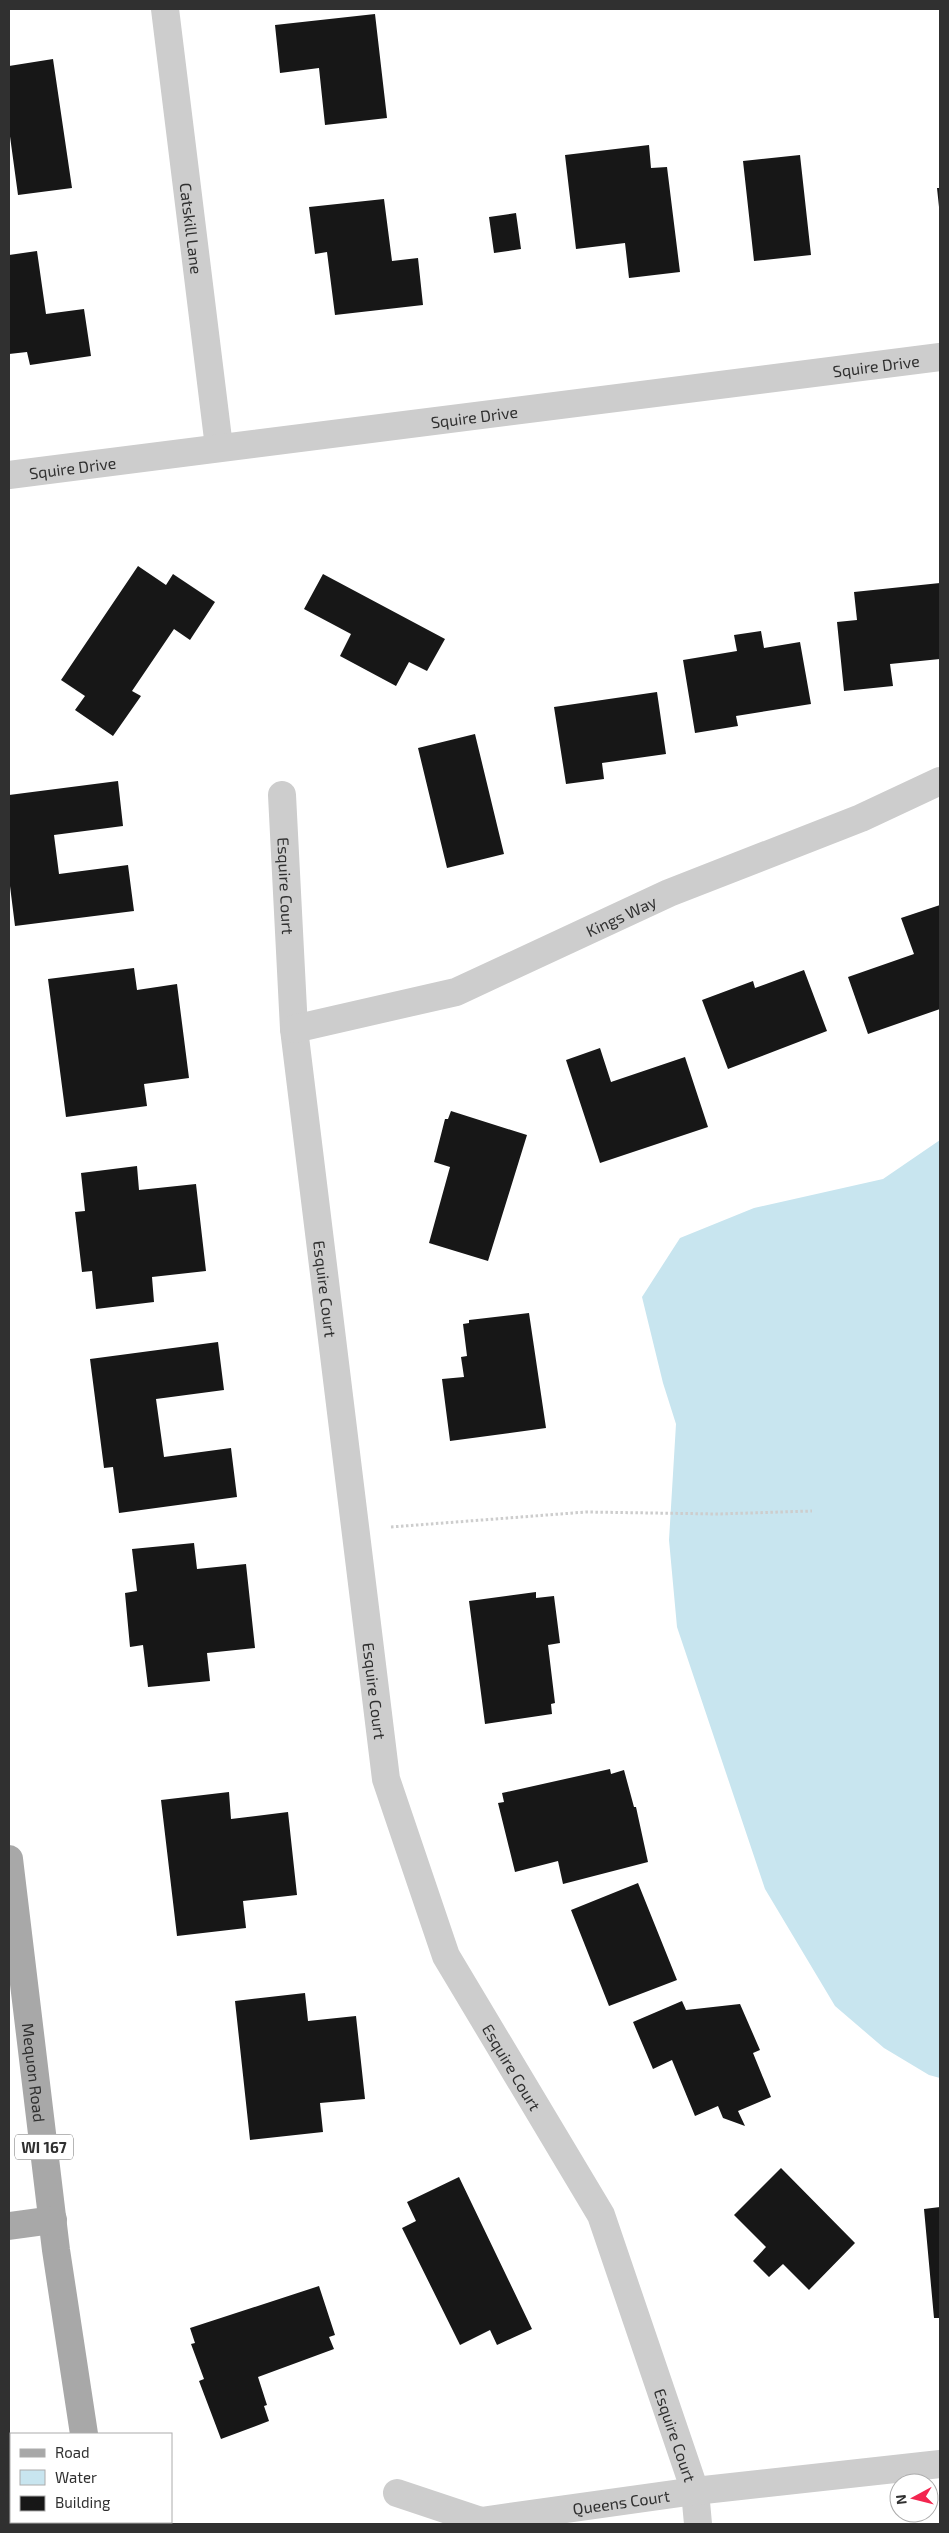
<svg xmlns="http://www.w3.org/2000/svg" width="949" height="2533" viewBox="0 0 949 2533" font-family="'Exo 2',sans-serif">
<rect width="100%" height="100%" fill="#fff"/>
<path fill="#c8e5ef" d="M 940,1140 L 940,2078 L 929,2075 L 884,2048 L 835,2006 L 765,1889 L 677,1627 L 669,1540 L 676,1424 L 663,1383 L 642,1297 L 680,1238 L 754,1208 L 883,1179 Z"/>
<path fill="#171717" d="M 375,14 L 387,118 L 325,125 L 319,68 L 280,73 L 275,25 Z
M 53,59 L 72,188 L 18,195 L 9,129 L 9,66 Z
M 649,145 L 651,168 L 667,167 L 680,272 L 629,278 L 625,243 L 576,249 L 565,155 Z
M 800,155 L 811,255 L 754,261 L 743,161 Z
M 937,188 L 940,188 L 940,207 L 939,207 Z
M 384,199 L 392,261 L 418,258 L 423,305 L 335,315 L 327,252 L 315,254 L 309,207 Z
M 516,213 L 521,249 L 494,253 L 489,217 Z
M 37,251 L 46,314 L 84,309 L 91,356 L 30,365 L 27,352 L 9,354 L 9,255 Z
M 138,566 L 166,585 L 173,574 L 215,602 L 190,640 L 174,629 L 132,691 L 141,696 L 113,736 L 75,710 L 85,696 L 61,680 Z
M 323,574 L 445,639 L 427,671 L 409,662 L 396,686 L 340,656 L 351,634 L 304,609 Z
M 940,583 L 940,659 L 890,664 L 893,686 L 844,691 L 837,622 L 857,620 L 854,592 Z
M 761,631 L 764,648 L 800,642 L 811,704 L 736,716 L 738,726 L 695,733 L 683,660 L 737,651 L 734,635 Z
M 657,692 L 666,754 L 602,763 L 604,779 L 566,784 L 554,707 Z
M 475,734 L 504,854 L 447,868 L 418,748 Z
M 118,781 L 123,826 L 54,835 L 59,874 L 128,865 L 134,911 L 15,926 L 9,878 L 9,795 Z
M 940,905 L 940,1009 L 868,1034 L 848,977 L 914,954 L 901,918 Z
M 134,968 L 137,990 L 177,984 L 189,1078 L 144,1084 L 147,1106 L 66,1117 L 48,979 Z
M 804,970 L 827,1031 L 728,1069 L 702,1000 L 753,981 L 755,988 Z
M 600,1048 L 611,1082 L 685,1057 L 708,1127 L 600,1163 L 566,1060 Z
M 451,1111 L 527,1135 L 488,1261 L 429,1243 L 450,1167 L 434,1162 L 445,1119 L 448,1119 Z
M 137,1166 L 139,1190 L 196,1184 L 206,1271 L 152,1277 L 154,1302 L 96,1309 L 92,1271 L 82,1272 L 75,1212 L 85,1211 L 81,1173 Z
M 529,1313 L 546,1428 L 450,1441 L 442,1379 L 464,1377 L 461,1357 L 467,1356 L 463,1324 L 469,1323 L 469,1320 Z
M 218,1342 L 224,1390 L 156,1399 L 164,1457 L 231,1448 L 237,1497 L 119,1513 L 113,1467 L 104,1468 L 90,1359 Z
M 194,1543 L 197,1569 L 246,1564 L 255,1648 L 207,1653 L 210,1681 L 148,1687 L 143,1645 L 130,1647 L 125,1593 L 137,1591 L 132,1549 Z
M 536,1592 L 536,1598 L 554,1596 L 560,1643 L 548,1645 L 555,1703 L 551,1704 L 552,1714 L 485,1724 L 469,1601 Z
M 610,1769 L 611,1774 L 624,1770 L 634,1807 L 636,1807 L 648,1862 L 563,1884 L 558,1861 L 515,1872 L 498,1803 L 504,1802 L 502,1793 Z
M 229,1792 L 231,1819 L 288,1812 L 297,1895 L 243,1901 L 246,1928 L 177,1936 L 161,1800 Z
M 638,1883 L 677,1980 L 609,2006 L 571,1910 Z
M 305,1993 L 308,2021 L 356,2016 L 365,2099 L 320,2103 L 323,2132 L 250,2140 L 235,2001 Z
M 682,2001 L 686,2010 L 740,2004 L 760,2050 L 753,2053 L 771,2097 L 738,2111 L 745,2126 L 723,2118 L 718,2106 L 695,2116 L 672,2060 L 653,2069 L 633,2022 Z
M 781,2168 L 855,2243 L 809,2290 L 783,2264 L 769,2277 L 753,2261 L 766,2247 L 734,2215 Z
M 459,2177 L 532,2329 L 497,2345 L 490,2330 L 460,2345 L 402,2228 L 416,2221 L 407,2202 Z
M 940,2207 L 940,2318 L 934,2318 L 924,2209 Z
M 319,2286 L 335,2335 L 329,2337 L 334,2349 L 258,2377 L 267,2405 L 264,2406 L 269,2421 L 221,2439 L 199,2381 L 204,2379 L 191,2344 L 195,2343 L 190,2328 Z"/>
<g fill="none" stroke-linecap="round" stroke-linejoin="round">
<path stroke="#cdcdcd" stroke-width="3" stroke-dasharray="2.5 2.5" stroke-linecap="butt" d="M 391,1527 L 586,1512 L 718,1514 L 812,1511"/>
<g stroke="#cdcdcd" stroke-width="28">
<path id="s1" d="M 165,9 L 219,447"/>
<path id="s2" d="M 9,475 L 940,357"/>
<path id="s3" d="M 282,795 L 294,1029 L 386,1779 L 446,1956 L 601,2215 L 695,2491 L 698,2524"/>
<path id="s4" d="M 294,1029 L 456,992 L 669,893 L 861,818 L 940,781"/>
<path id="s5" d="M 397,2493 L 481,2521 L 695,2491 L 940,2464"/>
</g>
<g stroke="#a8a8a8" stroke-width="28">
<path id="s6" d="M 9,1859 L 56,2250 L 84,2434"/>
<path d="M 9,2226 L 53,2220"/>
<path d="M 9,2488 L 11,2494"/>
<path d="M 22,2522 L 23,2524"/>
<path d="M 97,2522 L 98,2524"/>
</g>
</g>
<g text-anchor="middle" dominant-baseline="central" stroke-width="5" stroke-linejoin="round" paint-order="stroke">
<rect fill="#fff" stroke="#6e6e6e" stroke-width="1" x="15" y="2134.5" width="58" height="25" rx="4"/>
<g font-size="15" font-weight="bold" fill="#303030">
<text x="44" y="2147">WI 167</text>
</g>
<g font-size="16" fill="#303030" stroke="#fff">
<text stroke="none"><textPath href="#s1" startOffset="221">Catskill Lane</textPath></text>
<text stroke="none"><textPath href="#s2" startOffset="874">Squire Drive</textPath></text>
<text stroke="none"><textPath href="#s2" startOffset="469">Squire Drive</textPath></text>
<text stroke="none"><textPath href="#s2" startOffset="64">Squire Drive</textPath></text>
<text stroke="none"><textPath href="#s3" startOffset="91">Esquire Court</textPath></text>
<text stroke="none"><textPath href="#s4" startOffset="348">Kings Way</textPath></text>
<text stroke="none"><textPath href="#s3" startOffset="496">Esquire Court</textPath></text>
<text stroke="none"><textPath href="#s3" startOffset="901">Esquire Court</textPath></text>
<text stroke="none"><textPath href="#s3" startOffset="1306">Esquire Court</textPath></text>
<text stroke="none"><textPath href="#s6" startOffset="215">Mequon Road</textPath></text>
<text stroke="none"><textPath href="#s3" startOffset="1711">Esquire Court</textPath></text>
<text stroke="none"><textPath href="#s5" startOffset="230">Queens Court</textPath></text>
</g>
</g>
<rect width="949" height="2533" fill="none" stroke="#303030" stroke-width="20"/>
<rect x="10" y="2433" width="162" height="90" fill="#ffffff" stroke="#acacac"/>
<rect x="20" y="2449" width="25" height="8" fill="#a8a8a8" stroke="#acacac"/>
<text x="55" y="2458" font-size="15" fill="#303030">Road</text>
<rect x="20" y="2470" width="25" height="15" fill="#c8e5ef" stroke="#acacac"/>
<text x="55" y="2483" font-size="15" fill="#303030">Water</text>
<rect x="20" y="2496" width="25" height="15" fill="#171717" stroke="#acacac"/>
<text x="55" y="2508" font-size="15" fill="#303030">Building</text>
<g transform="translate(914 2498) rotate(263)"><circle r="24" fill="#ffffff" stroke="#acacac"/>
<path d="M0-4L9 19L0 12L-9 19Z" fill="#f3254f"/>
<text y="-8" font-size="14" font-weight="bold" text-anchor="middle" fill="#303030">N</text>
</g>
</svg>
